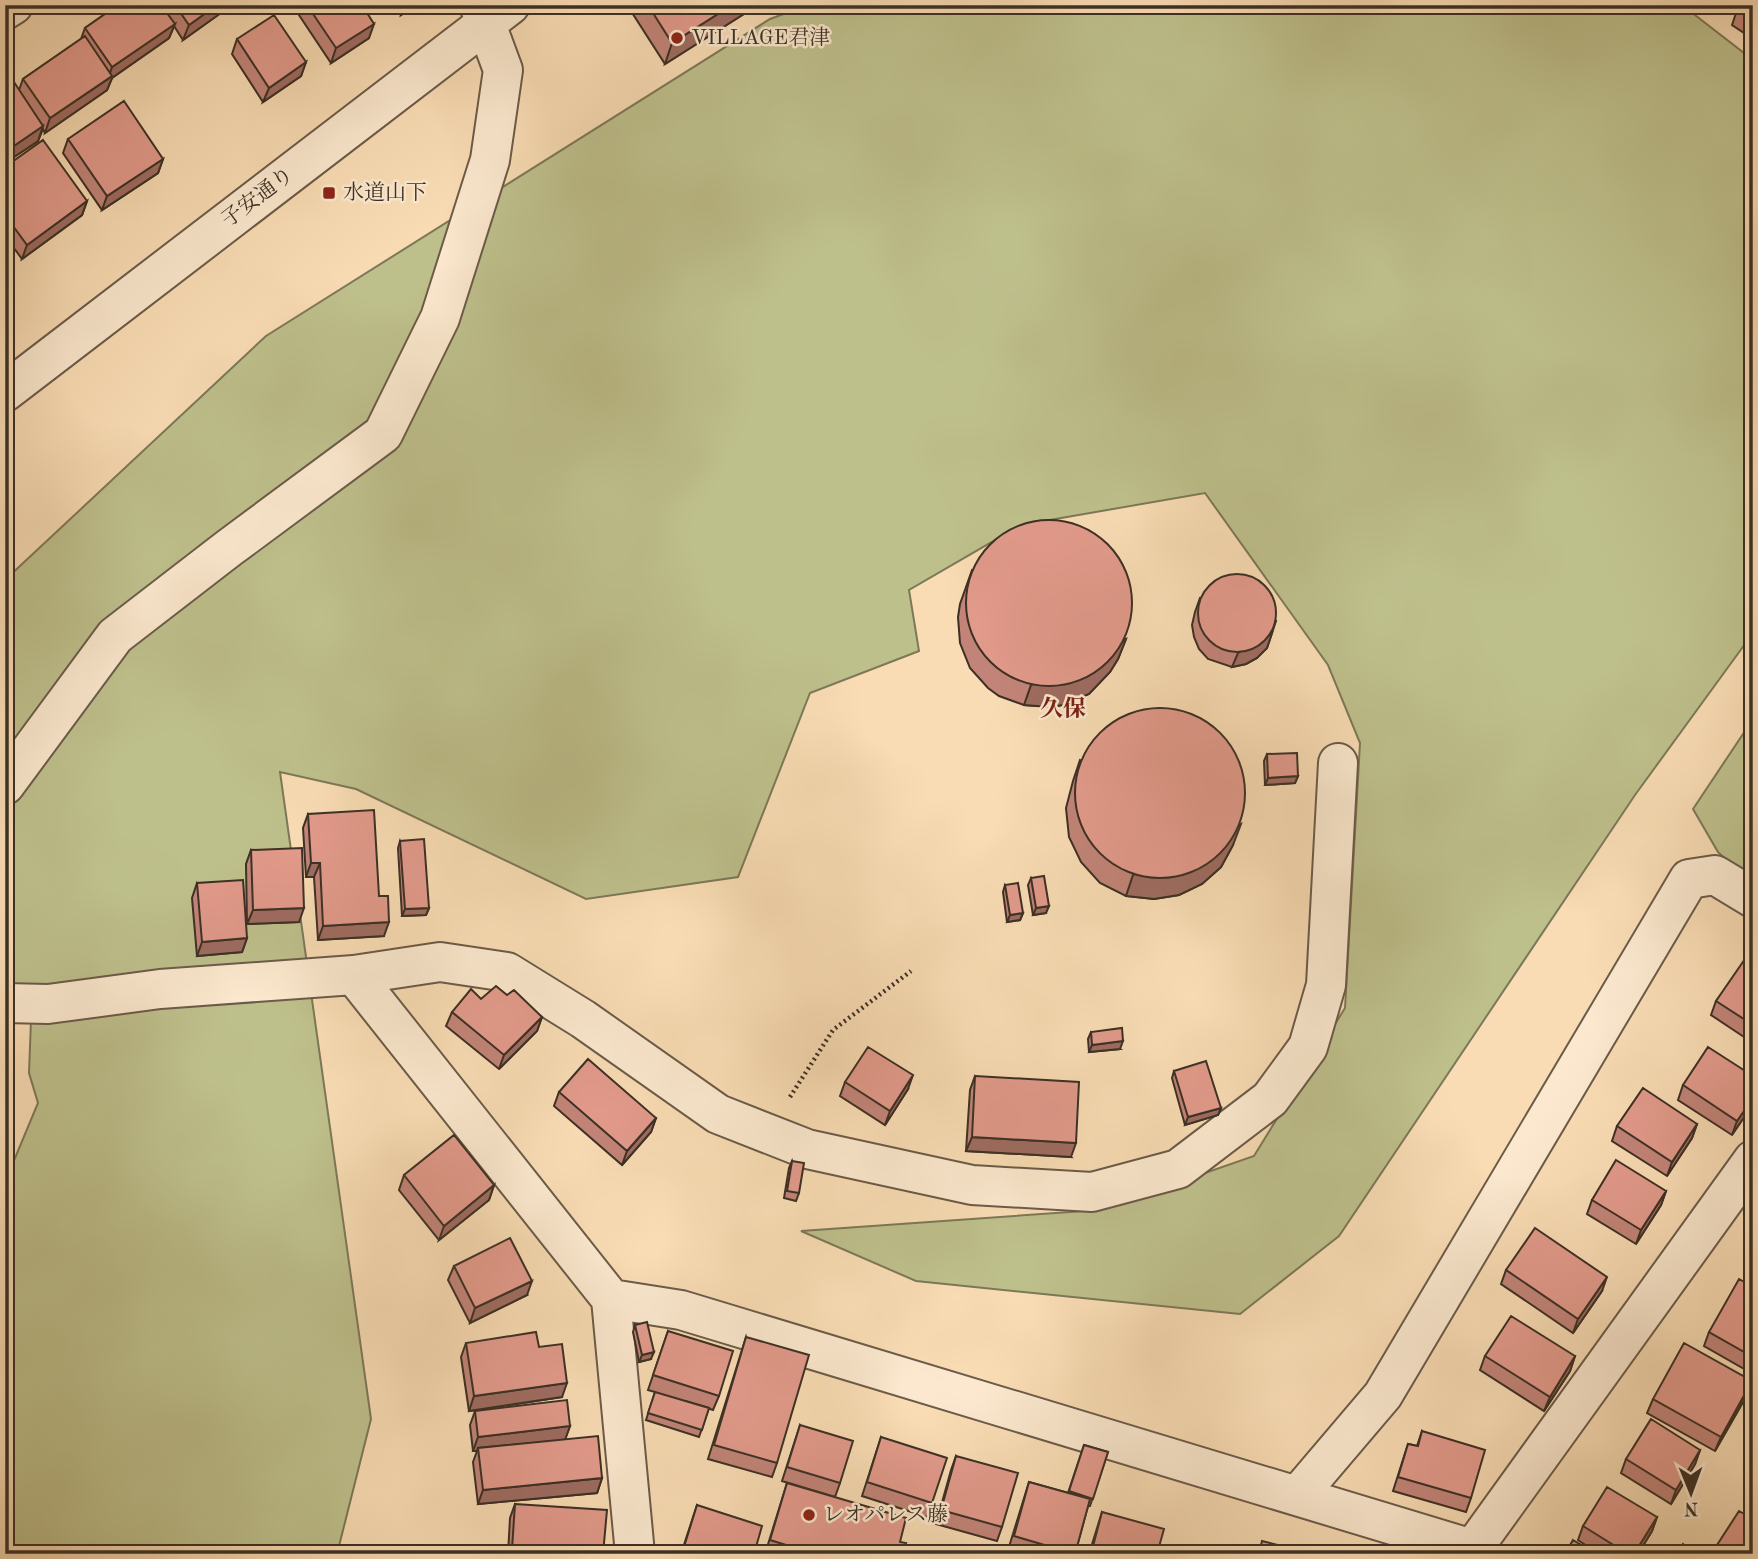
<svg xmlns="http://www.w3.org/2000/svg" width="1758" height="1559" viewBox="0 0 1758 1559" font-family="'Old Standard TT','Noto Serif JP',serif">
<rect width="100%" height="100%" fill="#f9dcb4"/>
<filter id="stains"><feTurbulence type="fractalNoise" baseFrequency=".00286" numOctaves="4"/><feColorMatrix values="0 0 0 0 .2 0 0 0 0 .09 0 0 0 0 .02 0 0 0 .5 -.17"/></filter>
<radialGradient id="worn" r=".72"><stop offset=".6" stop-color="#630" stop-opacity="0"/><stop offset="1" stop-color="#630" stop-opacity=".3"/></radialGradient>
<path fill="#bec08c" stroke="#7d7858" stroke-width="2" d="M 808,5 L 1682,5 L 1753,60 L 1753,633 L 1635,795 L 1339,1236 L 1240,1314 L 916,1281 L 801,1231 L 1099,1210 L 1254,1156 L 1345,1008 L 1360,743 L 1328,665 L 1205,493 L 1021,525 L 909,590 L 919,651 L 810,693 L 738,877 L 586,899 L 356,789 L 280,772 L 371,1419 L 337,1554 L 5,1554 L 5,1189 L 10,1170 L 38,1103 L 29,1073 L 31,1020 L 5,1002 L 5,580 L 266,336 L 770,19 Z
M 1753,719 L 1753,884 L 1718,852 L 1693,809 Z"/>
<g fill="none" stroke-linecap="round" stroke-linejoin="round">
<g stroke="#6b5b49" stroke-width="42">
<path id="minor" d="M 5,10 L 13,5
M 5,392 L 510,5
M 5,785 L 115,636 L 229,548 L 383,434 L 440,318 L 490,160 L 503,70 L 479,5
M 354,975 L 611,1299 L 635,1554
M 5,1003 L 48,1004 L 160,989 L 354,975 L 440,962 L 507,972 L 583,1019 L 718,1114 L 807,1149 L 972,1185 L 1092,1192 L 1178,1169 L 1270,1099 L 1308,1047 L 1326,985 L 1338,763
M 611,1299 L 681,1310 L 1472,1549
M 1298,1495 L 1383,1395 L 1689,879 L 1715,875 L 1753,898
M 1469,1554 L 1753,1160"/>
</g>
<path stroke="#3c3025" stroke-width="4.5" stroke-dasharray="2 3.5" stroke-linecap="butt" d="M 790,1097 L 833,1030 L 911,971"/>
<use href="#minor" stroke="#fbe8ce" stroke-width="38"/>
</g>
<path fill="#c28478" stroke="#3c3025" stroke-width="2" d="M 118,5 L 232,5 L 183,40 L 174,26 L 169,38 L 112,78 L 107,90 L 45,133 L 43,129 L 38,141 L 5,163 L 5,84 L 19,90 L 23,79 L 81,39 L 85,28 Z
M 302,5 L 362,5 L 369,38 L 331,63 L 299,15 Z
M 394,5 L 415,5 L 401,15 Z
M 633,5 L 758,5 L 665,64 L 631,11 Z
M 1753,5 L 1753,39 L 1732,25 L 1737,10 Z
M 237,39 L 306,62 L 301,76 L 263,102 L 232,54 Z
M 68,139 L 163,159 L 158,173 L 102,210 L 63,153 Z
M 5,167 L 87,201 L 82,215 L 22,259 L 5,236 Z
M 972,570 L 1126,639 L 1118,659 L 1110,672 L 1089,694 L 1063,705 L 1050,707 L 1024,705 L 999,696 L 988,688 L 970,668 L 960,643 L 958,617 L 960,604 Z
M 1200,598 L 1276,621 L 1267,648 L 1257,658 L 1246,664 L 1232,667 L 1208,659 L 1199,649 L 1194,637 L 1192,625 L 1195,612 Z
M 1267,754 L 1298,776 L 1295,783 L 1265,785 L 1264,761 Z
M 1080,760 L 1233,845 L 1221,867 L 1202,884 L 1179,895 L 1154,899 L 1126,896 L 1100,883 L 1081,862 L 1069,837 L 1066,808 L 1073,781 Z
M 308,814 L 379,896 L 384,936 L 318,940 L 314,877 L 306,877 L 303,828 Z
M 400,841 L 429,908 L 426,915 L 402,916 L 398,848 Z
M 251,850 L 299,922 L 247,924 L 246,864 Z
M 1031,878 L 1046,913 L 1033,915 L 1028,885 Z
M 197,883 L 247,938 L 242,952 L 197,956 L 192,898 Z
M 1005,885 L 1023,913 L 1020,920 L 1007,922 L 1003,892 Z
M 1753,959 L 1753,1043 L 1711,1015 L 1716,1001 Z
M 507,995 L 542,1017 L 537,1031 L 499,1069 L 446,1026 L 452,1012 L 481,999 Z
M 1091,1032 L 1120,1049 L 1089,1052 L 1088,1039 Z
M 1174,1071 L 1221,1108 L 1218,1115 L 1185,1125 L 1172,1078 Z
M 975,1076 L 1071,1157 L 966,1151 L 970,1090 Z
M 1753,1076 L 1753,1104 L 1732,1135 L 1678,1100 L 1683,1085 Z
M 845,1082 L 908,1089 L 885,1125 L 840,1096 Z
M 559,1092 L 656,1118 L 651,1132 L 622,1165 L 554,1106 Z
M 1697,1124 L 1692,1138 L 1667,1176 L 1612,1141 L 1617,1126 Z
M 792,1161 L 799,1193 L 796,1201 L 784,1198 L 789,1168 Z
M 404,1175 L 494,1185 L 489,1200 L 439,1240 L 399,1190 Z
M 1666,1191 L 1661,1205 L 1636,1244 L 1587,1214 L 1592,1200 Z
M 454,1266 L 527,1295 L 470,1323 L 448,1280 Z
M 1506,1270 L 1602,1291 L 1573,1333 L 1501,1284 Z
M 1753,1287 L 1753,1374 L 1704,1346 L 1709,1332 Z
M 635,1325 L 651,1359 L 639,1362 L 633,1332 Z
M 668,1331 L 719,1396 L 713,1410 L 685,1401 L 709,1408 L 699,1437 L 646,1420 L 655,1392 L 648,1390 Z
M 746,1337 L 777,1463 L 772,1477 L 708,1459 Z
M 466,1343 L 539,1347 L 562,1397 L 469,1411 L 461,1357 Z
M 1485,1356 L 1575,1356 L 1570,1371 L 1544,1411 L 1480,1370 Z
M 1747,1395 L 1715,1451 L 1647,1413 L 1653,1399 Z
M 475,1411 L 570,1426 L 565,1439 L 602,1478 L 597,1493 L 478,1504 L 473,1462 L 477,1451 L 473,1451 L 470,1425 Z
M 800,1425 L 840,1483 L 835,1497 L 782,1481 Z
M 1422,1431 L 1471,1498 L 1466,1512 L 1393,1491 L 1408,1444 L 1417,1446 Z
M 881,1437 L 932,1503 L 927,1517 L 862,1496 Z
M 1084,1445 L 1108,1452 L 1090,1506 L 1088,1506 L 1075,1554 L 1020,1554 L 1008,1550 L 1029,1482 L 1068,1493 Z
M 1700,1450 L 1695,1464 L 1671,1504 L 1621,1473 L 1626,1459 Z
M 956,1456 L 1002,1527 L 997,1541 L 936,1524 L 951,1470 Z
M 787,1483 L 900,1542 L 902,1554 L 765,1554 Z
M 515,1504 L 603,1554 L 508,1554 L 510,1518 Z
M 697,1505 L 754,1554 L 681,1554 Z
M 1102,1512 L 1157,1554 L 1089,1554 Z
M 1657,1517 L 1652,1531 L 1638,1554 L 1599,1554 L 1578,1540 L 1583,1526 Z
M 1717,1545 L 1753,1554 L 1714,1554 Z"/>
<path fill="#9e6c61" stroke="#3c3025" stroke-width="2" d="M 217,5 L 232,5 L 183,40 L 189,25 Z
M 404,5 L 415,5 L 401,15 Z
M 732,5 L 758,5 L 665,64 L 672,43 Z
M 175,24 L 169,38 L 112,78 L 107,90 L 45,133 L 50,118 L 108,79 L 112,67 Z
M 374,24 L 369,38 L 331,63 L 336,48 Z
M 306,62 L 301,76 L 263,102 L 269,88 Z
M 43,126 L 38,141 L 5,163 L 5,152 Z
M 163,159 L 158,173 L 102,210 L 107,196 Z
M 87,201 L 82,215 L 22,259 L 27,245 Z
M 1272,633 L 1267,648 L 1257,658 L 1246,664 L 1232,667 L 1238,653 Z
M 1126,639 L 1118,659 L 1110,672 L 1089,694 L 1063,705 L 1050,707 L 1024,705 L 1031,685 Z
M 1298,776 L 1295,783 L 1265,785 L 1268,778 Z
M 1241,824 L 1233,845 L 1221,867 L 1202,884 L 1179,895 L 1154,899 L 1126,896 L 1133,875 Z
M 311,863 L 320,863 L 314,877 L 306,877 Z
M 1049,906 L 1046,913 L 1033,915 L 1036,908 Z
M 304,908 L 299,922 L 247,924 L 253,910 Z
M 429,908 L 426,915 L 402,916 L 405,909 Z
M 1023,913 L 1020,920 L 1007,922 L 1010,915 Z
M 389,922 L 384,936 L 318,940 L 323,926 Z
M 247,938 L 242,952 L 197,956 L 202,942 Z
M 542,1017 L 537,1031 L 499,1069 L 504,1055 Z
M 1123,1041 L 1120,1049 L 1089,1052 L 1092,1045 Z
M 913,1075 L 908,1089 L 885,1125 L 890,1111 Z
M 1753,1098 L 1753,1104 L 1732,1135 L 1737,1121 Z
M 1221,1108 L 1218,1115 L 1185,1125 L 1188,1117 Z
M 656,1118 L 651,1132 L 622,1165 L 627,1151 Z
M 1697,1124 L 1692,1138 L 1667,1176 L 1672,1162 Z
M 972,1137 L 1076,1143 L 1071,1157 L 966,1151 Z
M 494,1185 L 489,1200 L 439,1240 L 444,1226 Z
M 1666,1191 L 1661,1205 L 1636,1244 L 1641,1230 Z
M 1607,1277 L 1602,1291 L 1573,1333 L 1578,1319 Z
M 532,1281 L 527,1295 L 470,1323 L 475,1308 Z
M 654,1352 L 651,1359 L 639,1362 L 642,1355 Z
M 1575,1356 L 1570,1371 L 1544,1411 L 1550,1397 Z
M 1752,1381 L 1747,1395 L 1715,1451 L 1721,1437 Z
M 567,1383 L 562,1397 L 469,1411 L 474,1396 Z
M 570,1426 L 565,1440 L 478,1448 L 477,1451 L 473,1451 L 478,1437 Z
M 1700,1450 L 1695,1464 L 1671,1504 L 1676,1490 Z
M 602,1478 L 597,1493 L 478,1504 L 483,1490 Z
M 1657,1517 L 1652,1531 L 1638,1554 L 1634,1554 Z
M 512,1549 L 551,1552 L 550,1554 L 511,1554 Z"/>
<path fill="#e29a8b" stroke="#3c3025" stroke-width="2" d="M 118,5 L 161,5 L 175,24 L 112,67 L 85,28 Z
M 175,5 L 217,5 L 189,25 Z
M 307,5 L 362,5 L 374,24 L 336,48 Z
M 648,5 L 732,5 L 672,43 Z
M 1741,5 L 1753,5 L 1753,21 L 1737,10 Z
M 274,15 L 306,62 L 269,88 L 237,39 Z
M 85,36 L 112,76 L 50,118 L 23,79 Z
M 12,79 L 43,126 L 5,152 L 5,84 Z
M 124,101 L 163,159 L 107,196 L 68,139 Z
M 43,140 L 87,201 L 27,245 L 5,215 L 5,167 Z
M966 603a83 83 0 1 1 166 0a83 83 0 1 1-166 0Z
M1198 613a39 39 0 1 1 78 0a39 39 0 1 1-78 0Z
M1075 793a85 85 0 1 1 170 0a85 85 0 1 1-170 0Z
M 1297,753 L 1298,776 L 1268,778 L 1267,754 Z
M 374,810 L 379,896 L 388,896 L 389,922 L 323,926 L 320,863 L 311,863 L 308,814 Z
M 424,839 L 429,908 L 405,909 L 400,841 Z
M 302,848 L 304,908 L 253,910 L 251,850 Z
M 1044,876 L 1049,906 L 1036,908 L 1031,878 Z
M 243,880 L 247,938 L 202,942 L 197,883 Z
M 1018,883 L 1023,913 L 1010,915 L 1005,885 Z
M 1747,956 L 1753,959 L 1753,1025 L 1716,1001 Z
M 496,986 L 507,995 L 514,990 L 542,1017 L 504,1055 L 452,1012 L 471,989 L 481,999 Z
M 1122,1028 L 1123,1041 L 1092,1045 L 1091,1032 Z
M 868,1047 L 913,1075 L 890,1111 L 845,1082 Z
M 1708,1047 L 1753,1076 L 1753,1098 L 1737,1121 L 1683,1085 Z
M 588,1059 L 656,1118 L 627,1151 L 559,1092 Z
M 1206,1061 L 1221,1108 L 1188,1117 L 1174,1071 Z
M 975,1076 L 1079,1082 L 1076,1143 L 972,1137 Z
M 1643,1088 L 1697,1124 L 1672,1162 L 1617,1126 Z
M 454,1135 L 494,1185 L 444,1226 L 404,1175 Z
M 1616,1160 L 1666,1191 L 1641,1230 L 1592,1200 Z
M 792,1161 L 804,1163 L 799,1193 L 787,1191 Z
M 1535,1228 L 1607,1277 L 1578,1319 L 1506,1270 Z
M 510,1238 L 532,1281 L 475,1308 L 454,1266 Z
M 1739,1279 L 1753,1287 L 1753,1357 L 1709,1332 Z
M 1511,1316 L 1575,1356 L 1550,1397 L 1485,1356 Z
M 647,1322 L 654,1352 L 642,1355 L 635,1325 Z
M 668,1331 L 733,1351 L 719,1396 L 653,1375 Z
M 536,1332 L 539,1347 L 562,1344 L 567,1383 L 474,1396 L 466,1343 Z
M 746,1337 L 809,1355 L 777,1463 L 714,1445 Z
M 1684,1343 L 1752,1381 L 1721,1437 L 1653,1399 Z
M 655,1392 L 709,1408 L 702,1430 L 648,1413 Z
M 567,1400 L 570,1426 L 478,1437 L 475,1411 Z
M 1651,1419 L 1700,1450 L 1676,1490 L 1626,1459 Z
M 800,1425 L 853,1441 L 840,1483 L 787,1467 Z
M 1422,1431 L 1485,1450 L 1471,1498 L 1398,1477 L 1408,1444 L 1418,1446 Z
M 598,1436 L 602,1478 L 483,1490 L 478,1448 Z
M 881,1437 L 947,1458 L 932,1503 L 867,1482 Z
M 1084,1445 L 1108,1452 L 1093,1499 L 1069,1491 Z
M 956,1456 L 1018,1473 L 1002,1527 L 941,1510 Z
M 1029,1482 L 1090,1499 L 1075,1554 L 1014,1536 Z
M 787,1483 L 906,1518 L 900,1542 L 906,1543 L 902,1554 L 815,1554 L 770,1540 Z
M 1607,1487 L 1657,1517 L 1634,1554 L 1628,1554 L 1583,1526 Z
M 515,1504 L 607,1510 L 603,1554 L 551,1554 L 551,1552 L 512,1549 Z
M 697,1505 L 762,1526 L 754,1554 L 695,1554 L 683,1550 Z
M 1739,1511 L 1753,1519 L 1753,1554 L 1731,1554 L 1717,1545 Z
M 1102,1512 L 1164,1529 L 1157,1554 L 1091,1554 Z
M 1573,1540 L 1596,1554 L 1565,1554 Z
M 1262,1541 L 1313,1554 L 1259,1554 Z
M 1683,1544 L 1698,1554 L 1677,1554 Z"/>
<g fill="#8f2418" stroke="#fbe8ce" stroke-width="2.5">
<circle cx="677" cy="38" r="7"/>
<rect x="322" y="186" width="14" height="14" rx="3.5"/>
<circle cx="809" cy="1515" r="7"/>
</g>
<g text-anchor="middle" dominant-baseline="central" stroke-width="5" stroke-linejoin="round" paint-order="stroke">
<g font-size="21" fill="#3c3025" stroke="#fbe8ce" text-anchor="start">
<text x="691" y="38">VILLAGE君津</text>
<text x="343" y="193">水道山下</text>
<text x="823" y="1515">レオパレス藤</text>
</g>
<g font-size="21" fill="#3c3025" stroke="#fbe8ce">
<text transform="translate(258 198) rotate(-37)">子安通り</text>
</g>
<g font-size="23" font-weight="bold" fill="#7a1f14" stroke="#fbe8ce">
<text x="1063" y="709">久保</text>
</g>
</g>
<rect width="1758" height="1559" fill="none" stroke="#f9dcb4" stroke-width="28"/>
<rect x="7" y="7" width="1744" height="1545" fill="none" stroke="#3c3025" stroke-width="3.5"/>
<rect x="14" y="14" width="1730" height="1531" fill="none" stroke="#3c3025" stroke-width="2"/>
<g transform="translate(1691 1493) rotate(179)" stroke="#fbe8ce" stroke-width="5" paint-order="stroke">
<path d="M0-5L12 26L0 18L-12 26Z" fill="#3c3025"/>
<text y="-10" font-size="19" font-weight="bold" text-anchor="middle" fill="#3c3025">N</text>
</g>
<rect width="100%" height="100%" filter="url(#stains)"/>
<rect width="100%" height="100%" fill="url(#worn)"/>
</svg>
